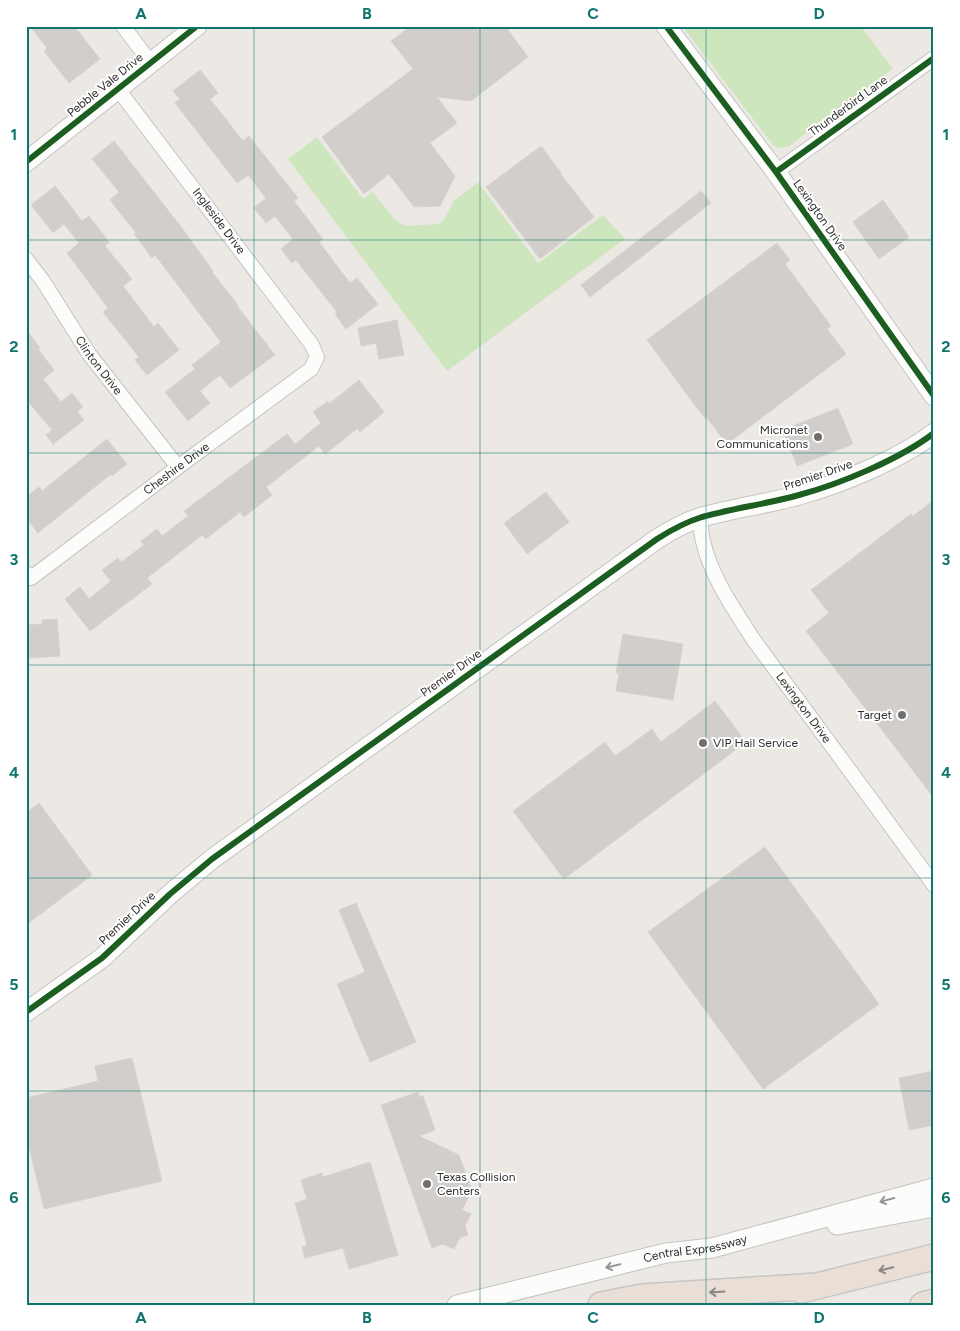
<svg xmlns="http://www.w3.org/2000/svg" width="960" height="1331" viewBox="0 0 960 1331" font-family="Figtree,sans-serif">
<rect width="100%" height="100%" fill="#ece8e4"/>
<path fill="#cee6be" d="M 682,26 L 861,26 L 893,69 L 789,146 L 779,148 L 773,145 Z
M 317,137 L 363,199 L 373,192 L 395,220 L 406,226 L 438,224 L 444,220 L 454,201 L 478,182 L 538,263 L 603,215 L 625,239 L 447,371 L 288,159 Z"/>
<path fill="#d1cecb" stroke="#d7d4d0" d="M 30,26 L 74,26 L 100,59 L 69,83 L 44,51 L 47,48 Z
M 411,26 L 505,26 L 528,57 L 471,101 L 437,97 L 457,123 L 430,143 L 455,176 L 440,206 L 414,207 L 389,174 L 364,194 L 322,137 L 413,69 L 391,41 Z
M 200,70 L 218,93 L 210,99 L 243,141 L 249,136 L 298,198 L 294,201 L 323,239 L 319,242 L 350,283 L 357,278 L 378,304 L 346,329 L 335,314 L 337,312 L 296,260 L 292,263 L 281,249 L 293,239 L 275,216 L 266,223 L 254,208 L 266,198 L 248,175 L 237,183 L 175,103 L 180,99 L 173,91 Z
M 114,141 L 185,232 L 213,271 L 212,272 L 238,305 L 237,306 L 275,355 L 230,388 L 220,375 L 200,391 L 210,403 L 188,421 L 165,392 L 195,369 L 192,365 L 221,342 L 155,255 L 152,258 L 134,234 L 136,233 L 110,200 L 119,192 L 92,159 Z
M 541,146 L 561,173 L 560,173 L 594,217 L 540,259 L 486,187 Z
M 55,186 L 82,221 L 89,216 L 109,242 L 105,246 L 132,279 L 123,286 L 154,327 L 158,323 L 179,350 L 147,375 L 135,360 L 139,357 L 103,312 L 108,308 L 67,253 L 79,243 L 64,224 L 53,233 L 31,205 Z
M 701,191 L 711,203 L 590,297 L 581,285 Z
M 883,200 L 909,237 L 879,259 L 853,222 Z
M 777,243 L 790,260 L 785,264 L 831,326 L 827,329 L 846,354 L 727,444 L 706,417 L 705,418 L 694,404 L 647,340 Z
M 397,320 L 404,355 L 379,359 L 376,343 L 361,346 L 358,328 Z
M 26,329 L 40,348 L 38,349 L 54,370 L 43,379 L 61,402 L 72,393 L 83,407 L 77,411 L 84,420 L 53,444 L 46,435 L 52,430 L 26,399 Z
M 359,380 L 384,412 L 360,432 L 358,428 L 325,454 L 319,446 L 266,487 L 272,495 L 244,517 L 240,512 L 206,539 L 202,535 L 147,578 L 152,584 L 90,631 L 65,599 L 80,587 L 89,599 L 111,581 L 102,570 L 118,558 L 121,562 L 144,545 L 141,541 L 157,529 L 162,536 L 188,516 L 184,511 L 287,434 L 295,444 L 321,423 L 313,412 L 328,401 L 329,404 Z
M 838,408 L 853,444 L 797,466 L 783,430 Z
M 107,439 L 127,464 L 112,476 L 111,474 L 38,533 L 26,518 L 26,497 L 39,487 L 42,491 Z
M 546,492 L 569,522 L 527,554 L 504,523 Z
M 934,500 L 934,798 L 806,631 L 829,613 L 811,590 L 911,514 L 913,516 Z
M 57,619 L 60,656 L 29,658 L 27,625 L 42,624 L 42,620 Z
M 623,634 L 683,644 L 673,700 L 616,691 L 619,673 L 616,673 Z
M 715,701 L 746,742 L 564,879 L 513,811 L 605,742 L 615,756 L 652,729 L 661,742 Z
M 39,803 L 92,875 L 26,925 L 26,813 Z
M 765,847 L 879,1004 L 763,1089 L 648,932 Z
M 356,903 L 416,1042 L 370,1062 L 337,984 L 365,972 L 339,910 Z
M 132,1058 L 162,1181 L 44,1209 L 26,1134 L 26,1098 L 98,1081 L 95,1066 Z
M 934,1071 L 934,1125 L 909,1130 L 899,1078 Z
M 418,1092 L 420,1097 L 423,1096 L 435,1130 L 419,1136 L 459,1155 L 472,1191 L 462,1210 L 471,1214 L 465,1226 L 468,1235 L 460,1238 L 454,1249 L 443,1244 L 432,1248 L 381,1105 Z
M 370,1162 L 398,1255 L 349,1269 L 343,1248 L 305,1258 L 302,1247 L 307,1245 L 295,1203 L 307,1199 L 301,1180 L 322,1173 L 323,1177 Z"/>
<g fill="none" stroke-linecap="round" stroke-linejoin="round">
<g stroke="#c5c4c5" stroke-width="16">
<g id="street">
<path d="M 123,26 L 150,62"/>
<path d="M 776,172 L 934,58"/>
<path id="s1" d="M 26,259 L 43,281 L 89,354 L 178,467"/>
<path id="s2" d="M 700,518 C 701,525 701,534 703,541 C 711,577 734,609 753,639 L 934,885"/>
<path id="s3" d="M 26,573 L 31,578 L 178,467 L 311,369 L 317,357 L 312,345 L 117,88"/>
</g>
</g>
<g stroke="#c5c4c5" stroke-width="21">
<g id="secondary">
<path d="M 666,26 L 776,172 L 934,396"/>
<path d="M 26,162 L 197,26"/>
<path d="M 26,1012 L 102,958 L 170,894 L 212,859 L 657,539 C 671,530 686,522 702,517 C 734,508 767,504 799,495 C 840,484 900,459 934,433"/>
<path d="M 837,1225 L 934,1207"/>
<path id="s4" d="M 457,1305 L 666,1253 L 712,1248 L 934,1188"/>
</g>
</g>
<g stroke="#c6c5c4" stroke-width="28">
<path id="highway" d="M 801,1290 L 934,1257
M 601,1305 L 642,1297 L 818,1286
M 923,1305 L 934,1302"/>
</g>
<use href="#street" stroke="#fcfcfb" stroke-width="14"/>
<use href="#secondary" stroke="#fcfcfb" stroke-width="19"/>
<use href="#highway" stroke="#eadfd6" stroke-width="25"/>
<g stroke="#fff" stroke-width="9">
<path id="cycleway" d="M 666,26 L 776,172 L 934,396
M 26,162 L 197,26
M 776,172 L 934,58
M 26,1012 L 102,958 L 170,894 L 212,859 L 657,539 C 671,530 686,522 702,517 C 734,508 767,504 799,495 C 840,484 900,459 934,433"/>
</g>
<use href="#cycleway" stroke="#1b5e20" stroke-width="6"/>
</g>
<defs><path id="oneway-shaft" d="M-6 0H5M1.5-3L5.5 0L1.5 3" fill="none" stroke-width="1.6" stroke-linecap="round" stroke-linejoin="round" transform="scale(1.25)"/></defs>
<g stroke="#959594">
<use href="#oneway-shaft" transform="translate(887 1200) rotate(165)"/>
<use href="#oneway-shaft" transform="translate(613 1266) rotate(166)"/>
</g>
<g stroke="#8c8682">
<use href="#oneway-shaft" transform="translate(886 1269) rotate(166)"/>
<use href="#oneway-shaft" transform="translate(717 1292) rotate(176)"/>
</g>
<path fill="none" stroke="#0f766e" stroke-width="1" stroke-opacity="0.55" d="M 254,26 L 254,1305M 480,26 L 480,1305M 706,26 L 706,1305M 26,240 L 934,240M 26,453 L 934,453M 26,665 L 934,665M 26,878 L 934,878M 26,1091 L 934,1091"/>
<g fill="#706f6e" stroke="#fff" stroke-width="2">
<circle cx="818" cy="437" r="5"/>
<circle cx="902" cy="715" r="5"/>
<circle cx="703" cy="743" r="5"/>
<circle cx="427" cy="1184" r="5"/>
</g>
<g text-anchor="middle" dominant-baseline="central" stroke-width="4" stroke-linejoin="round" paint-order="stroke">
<g font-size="12" fill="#2e2e2e" stroke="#fff">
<text transform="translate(105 85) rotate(-39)">Pebble Vale Drive</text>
<text transform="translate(848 106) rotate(-36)">Thunderbird Lane</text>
<text transform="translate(820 215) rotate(55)">Lexington Drive</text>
<text transform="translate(219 221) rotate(53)">Ingleside Drive</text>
<text stroke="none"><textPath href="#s1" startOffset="129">Clinton Drive</textPath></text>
<text stroke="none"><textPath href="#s3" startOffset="189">Cheshire Drive</textPath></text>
<text transform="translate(818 475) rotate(-19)">Premier Drive</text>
<text transform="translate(451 673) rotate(-36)">Premier Drive</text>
<text stroke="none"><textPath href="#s2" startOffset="219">Lexington Drive</textPath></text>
<text transform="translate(127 918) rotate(-43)">Premier Drive</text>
<text stroke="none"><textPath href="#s4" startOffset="245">Central Expressway</textPath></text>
</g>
<g font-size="12" fill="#2e2e2e" stroke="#fff" text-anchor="end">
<text x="808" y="430">Micronet<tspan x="808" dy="14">Communications</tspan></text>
<text x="892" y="715">Target</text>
<text x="713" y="743" text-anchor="start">VIP Hail Service</text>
<text x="437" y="1177" text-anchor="start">Texas Collision<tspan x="437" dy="14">Centers</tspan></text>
</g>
</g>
<rect width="960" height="1331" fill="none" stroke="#ffffff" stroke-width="55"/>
<rect x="28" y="28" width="904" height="1276" fill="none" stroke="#0f766e" stroke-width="2"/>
<g font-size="16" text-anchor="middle" font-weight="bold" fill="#0f766e">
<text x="141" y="19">A</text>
<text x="367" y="19">B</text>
<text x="593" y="19">C</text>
<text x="819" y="19">D</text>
<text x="14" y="140">1</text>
<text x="946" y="140">1</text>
<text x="14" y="352">2</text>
<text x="946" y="352">2</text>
<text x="14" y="565">3</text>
<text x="946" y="565">3</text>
<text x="14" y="778">4</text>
<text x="946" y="778">4</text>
<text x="14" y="990">5</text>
<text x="946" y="990">5</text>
<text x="14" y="1203">6</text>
<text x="946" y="1203">6</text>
<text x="141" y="1323">A</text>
<text x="367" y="1323">B</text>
<text x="593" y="1323">C</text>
<text x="819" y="1323">D</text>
</g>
</svg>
